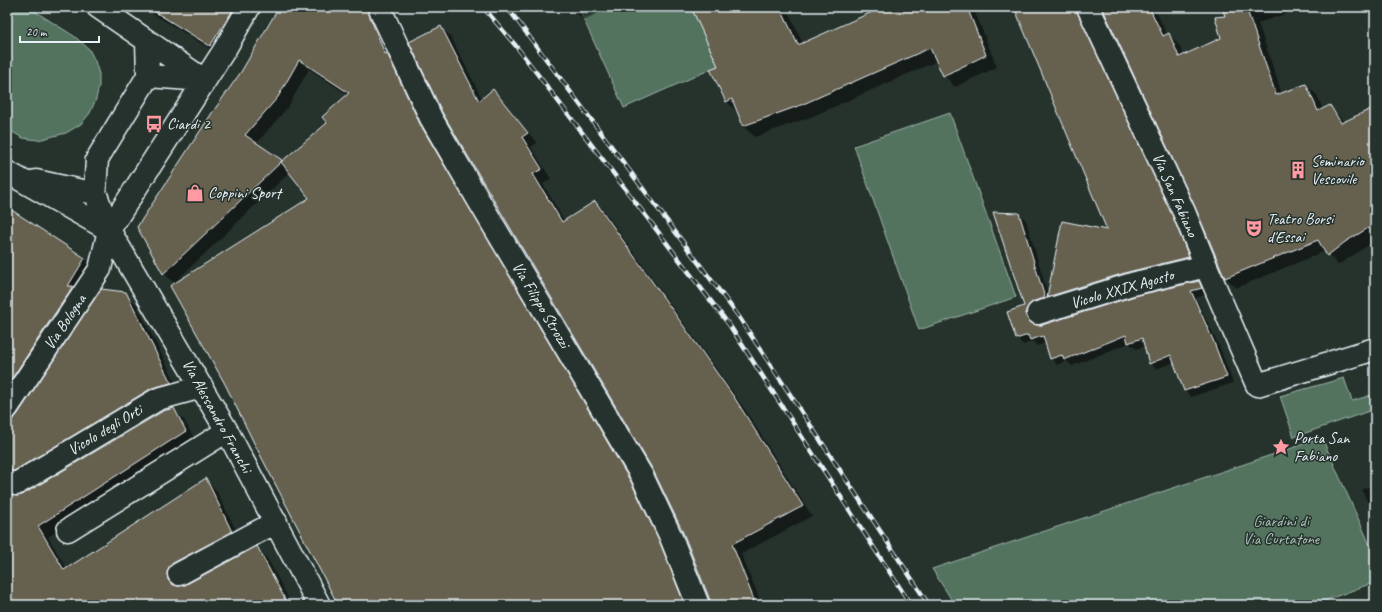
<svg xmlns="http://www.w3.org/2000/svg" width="1382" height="612" viewBox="0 0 1382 612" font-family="Caveat,sans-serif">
<rect width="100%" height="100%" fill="#26332d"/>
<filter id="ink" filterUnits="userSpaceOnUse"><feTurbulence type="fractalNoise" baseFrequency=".025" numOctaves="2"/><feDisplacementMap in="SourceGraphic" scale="8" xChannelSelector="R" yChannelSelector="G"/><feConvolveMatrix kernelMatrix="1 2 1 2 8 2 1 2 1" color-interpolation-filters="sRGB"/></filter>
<g filter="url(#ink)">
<path fill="#52735e" stroke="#9db2ab" d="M 7,7 L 28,7 L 74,36 L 89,49 L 95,61 L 99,74 L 99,86 L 96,99 L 90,113 L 81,124 L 66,133 L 38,140 L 23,138 L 7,129 Z
M 578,7 L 691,7 L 718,66 L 624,108 Z
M 950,113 L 1016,297 L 919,330 L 854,146 Z
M 1344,378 L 1352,401 L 1375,394 L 1375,409 L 1294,437 L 1280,396 Z
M 1322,438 L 1375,556 L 1375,582 L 1313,605 L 955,605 L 932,569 Z"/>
<path fill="#0007" fill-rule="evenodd" d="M 142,7 L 251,7 L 220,55 Z
M 281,7 L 371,7 L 641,493 L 690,605 L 339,605 L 311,198 L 290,172 L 174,283 L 164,273 L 242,73 ZM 309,69 L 348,95 L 328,123 L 283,162 L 256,144 L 288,107 Z
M 571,7 L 612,7 L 583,20 Z
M 692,7 L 786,7 L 803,44 L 885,7 L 973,7 L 997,67 L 955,87 L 944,75 L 937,61 L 813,116 L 755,137 L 743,126 L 738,113 L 726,101 L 719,66 Z
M 1016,7 L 1092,7 L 1199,268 L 1058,307 L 1049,298 L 1051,304 L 1032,317 L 1032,324 L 1033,325 L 1042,326 L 1198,282 L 1205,288 L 1207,294 L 1196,298 L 1220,348 L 1233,383 L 1191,397 L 1184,390 L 1175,362 L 1156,369 L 1150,363 L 1145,346 L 1136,349 L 1129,343 L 1072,366 L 1067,361 L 1057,365 L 1051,358 L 1046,343 L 1037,346 L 1033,341 L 1023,345 L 1017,338 L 1025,307 L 1019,214 L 1026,220 L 1048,295 L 1108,231 Z
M 1103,7 L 1154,7 L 1167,35 L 1169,34 L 1179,45 L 1184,56 L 1222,39 L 1226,17 L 1223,7 L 1306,7 L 1258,23 L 1282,94 L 1306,85 L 1317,95 L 1323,110 L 1330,107 L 1340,117 L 1344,123 L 1375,109 L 1375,241 L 1338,265 L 1325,251 L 1236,288 L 1226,278 L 1196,206 Z
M 441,27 L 451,37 L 482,99 L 493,91 L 503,101 L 537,143 L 531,147 L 551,179 L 543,184 L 565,222 L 595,202 L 605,212 L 744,408 L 812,516 L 741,554 L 762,605 L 711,605 L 711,600 L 683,530 Z
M 7,208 L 85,259 L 96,269 L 7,412 Z
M 125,293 L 136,304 L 181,393 L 12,490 L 11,496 L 17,497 L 23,496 L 173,409 L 184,420 L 196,442 L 48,537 L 67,569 L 205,479 L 216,490 L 242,542 L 179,578 L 177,585 L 178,588 L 185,586 L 257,548 L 267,558 L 292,605 L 7,605 L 7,421 L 13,420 Z
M 1375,484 L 1375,519 L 1362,490 Z"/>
<path fill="#66604f" stroke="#e8f1f8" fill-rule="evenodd" d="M 147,7 L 235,7 L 210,46 Z
M 279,7 L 366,7 L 385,54 L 387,53 L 420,124 L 631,482 L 659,540 L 685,605 L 338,605 L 253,441 L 225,384 L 170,286 L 309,198 L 281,162 L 163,274 L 137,227 L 212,113 L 241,72 ZM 299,60 L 349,93 L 322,117 L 327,123 L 281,162 L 282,160 L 245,135 L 278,97 Z
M 691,7 L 780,7 L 798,45 L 883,7 L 967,7 L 986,55 L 943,76 L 930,48 L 801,105 L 743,126 L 732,99 L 726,102 L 710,69 L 718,66 Z
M 1014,7 L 1076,7 L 1077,12 L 1173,217 L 1189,257 L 1128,272 L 1047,297 L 1062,221 L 1107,230 Z
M 1102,7 L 1149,7 L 1163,36 L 1169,33 L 1179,57 L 1221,38 L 1215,17 L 1225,16 L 1222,7 L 1246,7 L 1276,95 L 1306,84 L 1318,111 L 1330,105 L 1341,123 L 1375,107 L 1375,224 L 1345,242 L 1327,256 L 1318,240 L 1225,278 L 1195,207 Z
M 441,26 L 479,101 L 493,89 L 528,133 L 522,137 L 542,169 L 533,174 L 562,222 L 595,201 L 734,397 L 803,506 L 732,544 L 756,605 L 710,605 L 710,600 L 682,530 L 653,470 L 442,112 L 409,42 Z
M 7,207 L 85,258 L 68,286 L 73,286 L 7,386 Z
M 993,212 L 1019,213 L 1045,298 L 1034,301 L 1029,305 L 1026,310 L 1026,316 L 1030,322 L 1036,325 L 1042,325 L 1135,296 L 1199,281 L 1202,288 L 1191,291 L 1213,340 L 1227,377 L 1184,391 L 1171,355 L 1149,364 L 1142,338 L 1128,343 L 1126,335 L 1064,360 L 1062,355 L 1050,359 L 1043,336 L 1030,340 L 1028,335 L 1016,339 L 1007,312 L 1024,306 Z
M 101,289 L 126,292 L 171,383 L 152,388 L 14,471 L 7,472 L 7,420 L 13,419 L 17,415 Z
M 174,408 L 186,431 L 38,526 L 64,570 L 206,478 L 232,532 L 173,563 L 169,567 L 167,573 L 168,580 L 172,584 L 178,586 L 185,585 L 257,546 L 288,605 L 15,605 L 7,593 L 7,494 L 17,496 L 22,495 L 163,411 Z"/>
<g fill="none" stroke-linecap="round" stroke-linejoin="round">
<g stroke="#e8f1f8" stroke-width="25">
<path id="minor" d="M 98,7 L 204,80
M 379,7 L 431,118 L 479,201 L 642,476 L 670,535 L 698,605
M 1088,7 L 1184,212 L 1206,266 L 1257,385 L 1375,349
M 147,41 L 148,76 L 97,159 L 95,192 L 109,230 L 227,431 L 319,605
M 148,76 L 204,80
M 7,172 L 109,230
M 36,181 L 82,191 L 95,192
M 1038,313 L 1132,284 L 1206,266
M 7,408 L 100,269 L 109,230 L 225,49 L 249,7
M 13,483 L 16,484 L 158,399 L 202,387
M 68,530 L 227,431
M 179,574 L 276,522"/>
</g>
<use href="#minor" stroke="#26332d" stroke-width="22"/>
<g stroke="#e8f1f8" stroke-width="4.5">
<path id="rail" d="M 483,7 L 516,46 L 730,326 L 911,605
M 507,7 L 739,317 L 929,605"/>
</g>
<use href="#rail" stroke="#26332d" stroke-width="3" stroke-dasharray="9" stroke-linecap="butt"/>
</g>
</g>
<defs>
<g id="bus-bare" transform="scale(1.38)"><path d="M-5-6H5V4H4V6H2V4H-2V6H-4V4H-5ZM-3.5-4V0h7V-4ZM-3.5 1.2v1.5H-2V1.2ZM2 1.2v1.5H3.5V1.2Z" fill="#ff9aa2" stroke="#26332d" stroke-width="2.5" paint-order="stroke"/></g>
<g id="building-bare" transform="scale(1.38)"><path d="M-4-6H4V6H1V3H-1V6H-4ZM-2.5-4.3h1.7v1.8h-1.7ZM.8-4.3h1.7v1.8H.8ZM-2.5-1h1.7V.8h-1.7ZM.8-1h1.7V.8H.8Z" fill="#ff9aa2" stroke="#26332d" stroke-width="2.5" paint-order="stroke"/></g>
<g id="shop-bare" transform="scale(1.38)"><path d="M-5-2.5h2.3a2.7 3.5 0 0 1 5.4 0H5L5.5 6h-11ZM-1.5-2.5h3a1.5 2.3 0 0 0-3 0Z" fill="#ff9aa2" stroke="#26332d" stroke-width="2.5" paint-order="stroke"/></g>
<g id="theatre-bare" transform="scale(1.38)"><path d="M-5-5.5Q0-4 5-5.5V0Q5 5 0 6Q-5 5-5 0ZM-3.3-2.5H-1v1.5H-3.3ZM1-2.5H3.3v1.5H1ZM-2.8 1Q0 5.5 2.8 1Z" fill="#ff9aa2" stroke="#26332d" stroke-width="2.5" paint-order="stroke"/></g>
<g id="sight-bare" transform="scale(1.38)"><path d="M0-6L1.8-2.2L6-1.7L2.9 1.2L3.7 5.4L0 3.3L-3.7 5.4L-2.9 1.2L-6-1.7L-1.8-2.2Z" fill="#ff9aa2" stroke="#26332d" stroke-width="2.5" paint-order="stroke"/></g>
</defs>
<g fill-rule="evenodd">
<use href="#bus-bare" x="154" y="124"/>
<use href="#building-bare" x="1298" y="170"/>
<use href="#shop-bare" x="195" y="193"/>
<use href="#theatre-bare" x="1254" y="228"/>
<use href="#sight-bare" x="1281" y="447"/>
</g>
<g text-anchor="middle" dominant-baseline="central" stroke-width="3" stroke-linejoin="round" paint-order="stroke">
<g font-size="16" fill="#e8f1f8" stroke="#26332d" text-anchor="start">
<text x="167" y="124">Ciardi 2</text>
<text x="1311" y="161">Seminario<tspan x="1311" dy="18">Vescovile</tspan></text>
<text x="208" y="193">Coppini Sport</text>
<text x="1267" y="219">Teatro Borsi<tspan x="1267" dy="18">d'Essai</tspan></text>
<text x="1294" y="438">Porta San<tspan x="1294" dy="18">Fabiano</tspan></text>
</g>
<g font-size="16" fill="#e8f1f8" stroke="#26332d">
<text transform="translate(1175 195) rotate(66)">Via San Fabiano</text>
<text transform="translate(1122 289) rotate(-16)">Vicolo XXIX Agosto</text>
<text transform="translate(541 305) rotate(59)">Via Filippo Strozzi</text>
<text transform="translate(65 322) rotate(-56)">Via Bologna</text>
<text transform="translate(217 416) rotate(61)">Via Alessandro Franchi</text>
<text transform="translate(105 430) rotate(-31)">Vicolo degli Orti</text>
</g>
<g font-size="16" fill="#acbfba" stroke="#26332d">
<text x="1281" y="521">Giardini di<tspan x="1281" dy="18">Via Curtatone</tspan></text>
</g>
</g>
<rect width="1382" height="612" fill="none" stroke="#26332d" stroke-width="24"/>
<rect x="12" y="12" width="1358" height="588" fill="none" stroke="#e8f1f8" stroke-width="1.5" filter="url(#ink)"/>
<path d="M20 36v6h79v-6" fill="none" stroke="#e8f1f8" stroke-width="2"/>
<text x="26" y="36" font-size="12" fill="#e8f1f8" stroke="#26332d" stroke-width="3" paint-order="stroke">20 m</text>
</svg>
